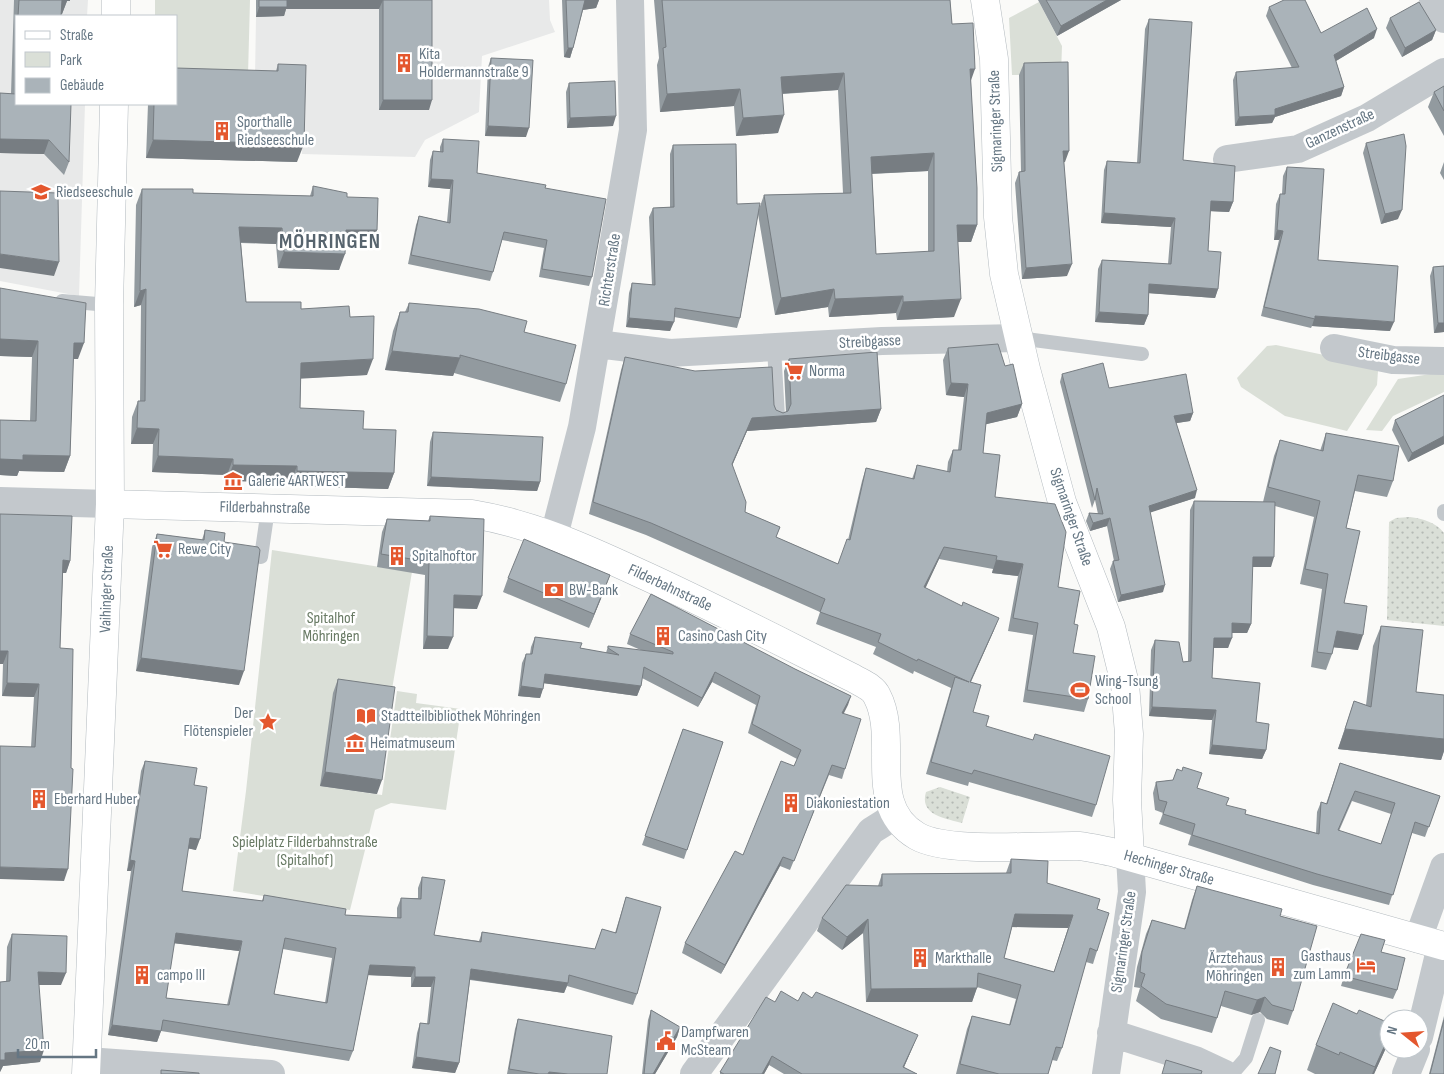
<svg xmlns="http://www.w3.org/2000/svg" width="1444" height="1074" viewBox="0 0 1444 1074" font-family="'Sofia Sans Condensed',sans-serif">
<defs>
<pattern id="grass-dots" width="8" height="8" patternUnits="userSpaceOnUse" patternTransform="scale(1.25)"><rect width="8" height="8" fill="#dadfd7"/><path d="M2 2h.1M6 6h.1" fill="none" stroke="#b4b9b4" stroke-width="1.8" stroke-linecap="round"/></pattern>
</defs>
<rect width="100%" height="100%" fill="#fafaf8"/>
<path fill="#e8e9e9" d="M 0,0 L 88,0 L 87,16 L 16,16 L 16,104 L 85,104 L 79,296 L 0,281 Z
M 429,0 L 549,0 L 550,20 L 555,32 L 482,56 L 479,112 L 425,140 L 415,157 L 302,154 L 304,79 L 255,77 L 256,17 L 283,16 L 284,9 L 379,9 L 380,110 Z"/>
<path fill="url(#grass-dots)" d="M 1410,517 C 1423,519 1436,522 1444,533 L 1444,626 L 1387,620 L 1389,522 L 1396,518 Z
M 940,787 L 970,797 L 962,823 C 945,818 919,815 926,792 Z"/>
<path fill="#dadfd7" d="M 155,0 L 250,0 L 248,75 L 176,73 L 176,16 L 155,16 Z
M 1039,2 L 1062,46 L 1061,74 L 1012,75 L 1009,18 Z
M 1276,345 L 1329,356 L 1378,371 L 1377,385 L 1347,431 L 1285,416 L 1241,387 L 1237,378 L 1267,346 Z
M 1444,372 L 1444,392 L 1393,416 L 1382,431 L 1366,430 L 1398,379 Z
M 272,550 L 412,572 L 390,701 L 320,786 L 382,795 L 397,691 L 417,694 L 416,703 L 461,709 L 446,810 L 391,803 L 375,810 L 350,910 L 233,891 L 246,791 Z"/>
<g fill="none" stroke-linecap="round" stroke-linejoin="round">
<g stroke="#b3babf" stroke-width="29">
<path id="secondary" d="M 985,0 L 994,59 L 998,217 L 1004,274 L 1026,369 L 1062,502 L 1111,627 L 1125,684 L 1129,734 L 1127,800 L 1130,856
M 116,16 L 116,0
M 110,504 L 472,514 C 532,524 583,547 637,572 C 710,605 781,642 853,678 C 861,683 873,687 877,696 C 900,740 865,806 917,836 C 948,854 1040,845 1079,846 C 1090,847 1101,850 1112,852 L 1444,946
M 86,1074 L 110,504 L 109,305 L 114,104"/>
</g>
<path stroke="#c3c8cc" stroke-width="14" d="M 62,301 L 109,305
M 1018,338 L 1142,354
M 774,348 L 778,417
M 1444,511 L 1444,514
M 261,557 L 268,509
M 1232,1074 L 1246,1058 L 1258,1020"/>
<path stroke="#c3c8cc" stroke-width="28" d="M 1433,0 L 1444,19
M 1227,159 L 1298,149 L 1367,118 L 1444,72
M 597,344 L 670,353 L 882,341 L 1018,338
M 1334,348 L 1393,360 L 1444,361
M 0,501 L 110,504
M 554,536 L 582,427 L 633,130 L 630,0
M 1418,939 L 1444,867
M 1111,1033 L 1195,1060 L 1225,1074
M 1419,1037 L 1441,946
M 87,1061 L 271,1074
M 694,1074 L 871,831 L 895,816
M 1106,1074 L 1132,892 L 1130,856
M 1406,1074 L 1416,1049"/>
<use href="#secondary" stroke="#fff" stroke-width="28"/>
</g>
<path fill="#929a9f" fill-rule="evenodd" d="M 14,0 L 70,0 L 70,1 L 67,1 L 62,14 L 61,14 L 61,16 L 16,16 L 16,104 L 69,162 L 64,175 L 44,154 L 0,153 L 0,93 L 11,94 Z
M 256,0 L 432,0 L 429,110 L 379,110 L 379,9 L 286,9 L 284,16 L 256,17 Z
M 562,0 L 599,0 L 596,8 L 583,10 L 573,48 L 570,58 L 564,57 Z
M 654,0 L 950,0 L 952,24 L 971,82 L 977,225 L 971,242 L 958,242 L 954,317 L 897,320 L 896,313 L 829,317 L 828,307 L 775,315 L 758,214 L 740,318 L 737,328 L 674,317 L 670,331 L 626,327 L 629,293 L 632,283 L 652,285 L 649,217 L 653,208 L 670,207 L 670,154 L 673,145 L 737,204 L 759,209 L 764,195 L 843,193 L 838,90 L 783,94 L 778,133 L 736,136 L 734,106 L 660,112 L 657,65 L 659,58 ZM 928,171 L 928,252 L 876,254 L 872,174 Z
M 1038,0 L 1121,0 L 1057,36 Z
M 1269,7 L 1321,33 L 1374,38 L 1336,61 L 1344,87 L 1341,96 L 1275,117 L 1272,123 L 1235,126 L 1233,80 L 1236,72 L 1292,68 L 1266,16 Z
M 1390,18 L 1436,30 L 1432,40 L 1402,57 L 1386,28 Z
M 1149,19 L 1183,160 L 1233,202 L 1229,212 L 1210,211 L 1208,251 L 1218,289 L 1215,298 L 1149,293 L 1148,315 L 1144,325 L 1095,322 L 1098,269 L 1102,260 L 1168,264 L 1171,227 L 1101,223 L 1104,170 L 1107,161 L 1137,163 L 1145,29 Z
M 491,58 L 526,137 L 485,136 L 488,67 Z
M 1024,63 L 1065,162 L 1064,162 L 1067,276 L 1022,279 L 1015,183 L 1019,172 L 1021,172 L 1019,75 Z
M 278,64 L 297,162 L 146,158 L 148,104 L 176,104 L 276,71 Z
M 569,83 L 613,126 L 567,128 L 566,92 Z
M 1444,86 L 1444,136 L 1428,107 L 1434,92 Z
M 443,139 L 477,173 L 545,188 L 592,277 L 589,286 L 539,277 L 544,248 L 502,240 L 493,272 L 490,281 L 408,264 L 416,225 L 419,216 L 447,222 L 450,189 L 428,187 L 430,160 L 433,151 L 440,152 L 440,147 Z
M 1366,143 L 1398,219 L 1381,224 L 1363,153 Z
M 1444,162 L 1444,180 L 1440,173 Z
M 1287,167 L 1318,260 L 1390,331 L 1312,326 L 1311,328 L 1261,316 L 1279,240 L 1274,240 L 1276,204 L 1280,194 L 1282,194 L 1283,176 Z
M 313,186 L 347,197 L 377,230 L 371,246 L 345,246 L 339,270 L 278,268 L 276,244 L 241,243 L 246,302 L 301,309 L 350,317 L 367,375 L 301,378 L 300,408 L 363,429 L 394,473 L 388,489 L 291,486 L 291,482 L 227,481 L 227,475 L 152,472 L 153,444 L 131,444 L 132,417 L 138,401 L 140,401 L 141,305 L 134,307 L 136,205 L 142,189 L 193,193 L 310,196 Z
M 1444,266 L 1444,332 L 1434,333 L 1430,276 L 1433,267 Z
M 0,288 L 78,359 L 73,359 L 70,456 L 64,472 L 19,471 L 17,476 L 0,475 L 0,420 L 30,421 L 32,357 L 0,356 Z
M 409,303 L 524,332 L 566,384 L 560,402 L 454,373 L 453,376 L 385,370 L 393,331 L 400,312 L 405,312 Z
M 948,348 L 1005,366 L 1022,404 L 1017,417 L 986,424 L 983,453 L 995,497 L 1058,587 L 1074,624 L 1073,653 L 1088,699 L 1084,712 L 1023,702 L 1033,635 L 1008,631 L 1018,576 L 992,573 L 993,569 L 939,559 L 925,588 L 994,630 L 971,682 L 973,712 L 986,726 L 1096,805 L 1092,817 L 969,782 L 968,786 L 926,774 L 951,688 L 914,671 L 913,674 L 873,654 L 876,647 L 816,624 L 820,612 L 646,535 L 589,514 L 621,370 L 625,357 L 774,405 L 776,410 L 783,413 L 786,412 L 784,371 L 789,359 L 881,409 L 876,422 L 747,431 L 732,466 L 745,512 L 780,527 L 776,537 L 838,564 L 848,540 L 862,481 L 866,468 L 912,479 L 917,465 L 947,472 L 948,462 L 953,450 L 958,450 L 964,397 L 946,395 L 943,360 Z
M 1062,374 L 1193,413 L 1190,421 L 1176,423 L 1195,498 L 1150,512 L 1163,592 L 1118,602 L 1110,569 L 1113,561 L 1114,561 L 1107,526 L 1090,531 L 1086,521 L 1089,513 L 1098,514 L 1095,500 L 1092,508 L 1060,382 Z
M 1444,395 L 1444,444 L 1408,462 L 1392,430 L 1395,420 Z
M 433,432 L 540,482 L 537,491 L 427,486 L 430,442 Z
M 1326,433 L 1393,481 L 1387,497 L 1355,491 L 1346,528 L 1344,603 L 1358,650 L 1333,647 L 1332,654 L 1326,670 L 1311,667 L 1322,589 L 1300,584 L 1314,517 L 1275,506 L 1271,567 L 1252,567 L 1251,624 L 1247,633 L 1232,633 L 1228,648 L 1214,648 L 1212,678 L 1256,722 L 1266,750 L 1262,759 L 1209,754 L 1212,720 L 1149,716 L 1151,650 L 1155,640 L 1183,662 L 1188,661 L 1190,510 L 1194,501 L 1263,502 L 1274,456 L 1280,440 L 1320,451 Z
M 0,514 L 70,561 L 66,573 L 63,573 L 60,648 L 64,881 L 31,747 L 34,697 L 2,696 L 3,664 L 0,664 Z
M 430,516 L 477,609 L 454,608 L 448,649 L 423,649 L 425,575 L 377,567 L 382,532 L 387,519 L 428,521 Z
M 205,530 L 224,542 L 239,685 L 136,671 L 152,547 L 157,534 L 202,540 Z
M 610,575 L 589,628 L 503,592 L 508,578 Z
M 1381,626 L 1416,692 L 1444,695 L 1444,751 L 1441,760 L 1338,749 L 1354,701 L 1366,705 L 1373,646 Z
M 630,634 L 795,669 L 851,696 L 843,714 L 845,769 L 842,779 L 829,775 L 790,870 L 780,866 L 721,974 L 682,953 L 685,943 L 743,855 L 794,766 L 797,759 L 748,733 L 756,705 L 712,682 L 698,707 L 642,678 L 641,686 L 637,696 L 544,683 L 540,698 L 518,696 L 522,663 L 526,654 L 530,654 L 531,647 L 535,637 L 580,648 L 606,653 L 608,646 L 643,651 L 627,644 Z
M 338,679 L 377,794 L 320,786 L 333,693 Z
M 683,729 L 723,742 L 684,859 L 642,845 Z
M 145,761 L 194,785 L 196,850 L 188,848 L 182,891 L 262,901 L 264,895 L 345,915 L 397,918 L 397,908 L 401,898 L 418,898 L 418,888 L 422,877 L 434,935 L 479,941 L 482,932 L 595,949 L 602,929 L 615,933 L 626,897 L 637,994 L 633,1005 L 567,986 L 564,993 L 470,980 L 459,1063 L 455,1073 L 412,1068 L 417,1033 L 420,1023 L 427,1024 L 431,987 L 411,987 L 411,977 L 368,975 L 353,1051 L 349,1061 L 161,1031 L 157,1042 L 108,1035 L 131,871 L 127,871 L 141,771 ZM 174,943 L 239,951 L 227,1005 L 166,998 ZM 283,949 L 332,958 L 325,1003 L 274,994 Z
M 1340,763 L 1440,796 L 1425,837 L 1412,833 L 1389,905 L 1313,885 L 1188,845 L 1191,835 L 1159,824 L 1163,813 L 1155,810 L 1153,793 L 1156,782 L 1173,780 L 1177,769 L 1197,788 L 1226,805 L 1245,814 L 1316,833 L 1317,812 L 1321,802 L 1326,804 ZM 1352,801 L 1391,814 L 1381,844 L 1339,831 Z
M 1011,859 L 1047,883 L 1097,909 L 1097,951 L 1093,964 L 1086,962 L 1062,1048 L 1057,1061 L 1052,1060 L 1048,1074 L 956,1074 L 967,1029 L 972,1016 L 1009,1025 L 1016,999 L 977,987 L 972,1002 L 866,1002 L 863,933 L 842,950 L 817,931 L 822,918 L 878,886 L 882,874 L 1006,873 ZM 1012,927 L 1068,928 L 1054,972 L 1004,958 Z
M 1197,886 L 1280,916 L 1293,1011 L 1288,1025 L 1267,1019 L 1260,1012 L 1251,1015 L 1221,1006 L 1212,1033 L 1161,1019 L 1136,1001 L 1140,988 L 1134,987 L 1137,967 L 1146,934 L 1152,920 L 1184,929 L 1192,900 Z
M 12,934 L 61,985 L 39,985 L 40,1062 L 3,1066 L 0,1072 L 6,981 L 7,947 Z
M 1381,952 L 1397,990 L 1393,999 L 1341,986 L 1344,976 Z
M 812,998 L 914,1044 L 904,1067 L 917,1074 L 784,1074 L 769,1065 L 764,1074 L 720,1074 L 720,1072 L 775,1002 L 798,1001 Z
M 651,1010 L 680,1027 L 677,1037 L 655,1074 L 642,1074 L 648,1020 Z
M 1444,1016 L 1444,1074 L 1429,1074 Z
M 518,1019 L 607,1074 L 507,1074 L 515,1029 Z
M 1389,1023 L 1389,1038 L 1385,1050 L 1374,1074 L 1315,1074 L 1307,1070 L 1316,1045 Z"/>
<path fill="#777d82" d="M 62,0 L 70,0 L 70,1 L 67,1 L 62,14 L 57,14 Z
M 287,0 L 383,0 L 379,9 L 286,9 L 284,16 L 256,17 L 259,7 Z
M 585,0 L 599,0 L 596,8 L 582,10 Z
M 1107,0 L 1121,0 L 1057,36 L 1061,26 Z
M 1377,29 L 1374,38 L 1331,64 L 1334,55 Z
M 1436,30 L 1432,40 L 1402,57 L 1405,48 Z
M 568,48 L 573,48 L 570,58 L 564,57 Z
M 970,69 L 975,69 L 969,86 Z
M 844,73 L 838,90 L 775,94 L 781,77 Z
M 1344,87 L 1341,96 L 1275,117 L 1272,123 L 1235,126 L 1239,117 L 1275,109 Z
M 740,89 L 734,106 L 660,112 L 667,94 Z
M 383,100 L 432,100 L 429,110 L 379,110 Z
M 784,115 L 778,133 L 736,136 L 743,118 Z
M 616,116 L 613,126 L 567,128 L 570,118 Z
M 488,126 L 529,128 L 526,137 L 485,136 Z
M 0,139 L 49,140 L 44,154 L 0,153 Z
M 153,140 L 304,144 L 297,162 L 146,158 Z
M 1063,151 L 1069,151 L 1065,162 L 1059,163 Z
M 934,153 L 928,171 L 864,174 L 871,157 Z
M 431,179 L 453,180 L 450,189 L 428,187 Z
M 1211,201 L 1233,202 L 1229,212 L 1207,211 Z
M 1402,210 L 1398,219 L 1381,224 L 1385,214 Z
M 1104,213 L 1175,218 L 1171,227 L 1101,223 Z
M 957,225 L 977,225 L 971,242 L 951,242 Z
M 239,227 L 282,228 L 276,244 L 234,242 Z
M 346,230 L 377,230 L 371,246 L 340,246 Z
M 1277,230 L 1283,231 L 1279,240 L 1274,240 Z
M 284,252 L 345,254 L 339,270 L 278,268 Z
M 0,254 L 59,262 L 54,276 L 0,268 Z
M 1072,264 L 1067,276 L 1022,279 L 1026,268 Z
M 1149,284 L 1218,289 L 1215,298 L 1146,293 Z
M 146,289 L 141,305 L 134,307 L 140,291 Z
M 834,289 L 828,307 L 775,315 L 781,298 Z
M 903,296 L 896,313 L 829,317 L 835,299 Z
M 961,299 L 954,317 L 897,320 L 903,302 Z
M 1099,312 L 1148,315 L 1144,325 L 1095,322 Z
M 1315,316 L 1394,322 L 1390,331 L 1312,326 Z
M 629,318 L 674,322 L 670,331 L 626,327 Z
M 1438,323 L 1444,323 L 1444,332 L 1434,333 Z
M 0,339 L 38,341 L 32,357 L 0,356 Z
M 74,343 L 84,343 L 78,359 L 68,359 Z
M 392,351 L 460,358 L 453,376 L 385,370 Z
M 373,359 L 367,375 L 295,379 L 301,363 Z
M 951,383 L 968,384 L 964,397 L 946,395 Z
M 1022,404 L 1017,417 L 983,425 L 987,413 Z
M 881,409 L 876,422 L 747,431 L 727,477 L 732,464 L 752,418 Z
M 1193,413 L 1190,421 L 1171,424 L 1174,416 Z
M 137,428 L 159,429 L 153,444 L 131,444 Z
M 1444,436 L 1444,444 L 1408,462 L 1412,453 Z
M 23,455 L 70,456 L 64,472 L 19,471 L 17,476 L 0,475 L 0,459 Z
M 158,456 L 233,459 L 227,475 L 152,472 Z
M 233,465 L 297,466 L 291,482 L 227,481 Z
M 297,471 L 394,473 L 388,489 L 291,486 Z
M 431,477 L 540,482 L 537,491 L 427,486 Z
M 1197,490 L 1195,498 L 1146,514 L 1149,506 Z
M 1110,518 L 1107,526 L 1090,531 L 1093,523 Z
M 944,547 L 939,559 L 920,600 L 924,587 Z
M 1253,557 L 1274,557 L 1271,567 L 1249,567 Z
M 63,560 L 70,561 L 66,573 L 58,573 Z
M 996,560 L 1023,564 L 1018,576 L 992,573 Z
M 610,575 L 605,589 L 589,628 L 594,614 Z
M 1165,585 L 1163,592 L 1118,602 L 1121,595 Z
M 454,595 L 482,596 L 477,609 L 449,608 Z
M 999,618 L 994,630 L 965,694 L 970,682 Z
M 1232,623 L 1251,624 L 1247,633 L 1229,633 Z
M 1337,631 L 1363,635 L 1358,650 L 1331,647 Z
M 427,636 L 453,637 L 448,649 L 423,649 Z
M 1214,638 L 1232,638 L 1228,648 L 1211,648 Z
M 0,651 L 8,651 L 3,664 L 0,664 Z
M 141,658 L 244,671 L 239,685 L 136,671 Z
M 715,672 L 712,682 L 698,707 L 702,698 Z
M 545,674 L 641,686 L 637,696 L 542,683 Z
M 7,683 L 39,684 L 34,697 L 2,696 Z
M 521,686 L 543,689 L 540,698 L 518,696 Z
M 851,696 L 848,705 L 839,723 L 842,713 Z
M 1152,707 L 1216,710 L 1212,720 L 1149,716 Z
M 1345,729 L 1444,739 L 1444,751 L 1441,760 L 1338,749 Z
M 1212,745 L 1266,750 L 1262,759 L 1209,754 Z
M 325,772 L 382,780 L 377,794 L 320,786 Z
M 190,838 L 200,839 L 196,850 L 186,848 Z
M 783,857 L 780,866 L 721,974 L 725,965 Z
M 130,860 L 135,861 L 131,871 L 127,871 Z
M 0,867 L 68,869 L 64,881 L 0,879 Z
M 1015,914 L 1073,915 L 1068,928 L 1010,927 Z
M 868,919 L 863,933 L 842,950 L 847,937 Z
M 176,933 L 242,941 L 239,951 L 172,943 Z
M 370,965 L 415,967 L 411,977 L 366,975 Z
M 471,969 L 568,983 L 564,993 L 468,979 Z
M 38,972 L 66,973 L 61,985 L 33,985 Z
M 415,977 L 435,977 L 431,987 L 411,987 Z
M 977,988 L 972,1002 L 866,1002 L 871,989 Z
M 1265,997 L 1260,1012 L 1251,1015 L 1257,1000 Z
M 112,1025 L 161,1031 L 157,1042 L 108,1035 Z
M 680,1027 L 677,1037 L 655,1074 L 653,1074 Z
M 918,1035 L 914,1044 L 901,1074 L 903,1067 Z
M 1389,1036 L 1389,1038 L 1385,1050 L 1374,1074 L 1372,1074 Z
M 44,1050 L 40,1062 L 3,1066 L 0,1072 L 0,1060 L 5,1053 Z
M 772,1056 L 769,1065 L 764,1074 L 762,1074 Z
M 416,1057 L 459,1063 L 455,1073 L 412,1068 Z
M 549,1072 L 568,1074 L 548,1074 Z"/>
<path fill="#aab3b9" stroke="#777d82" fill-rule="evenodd" d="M 19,0 L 67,0 L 62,0 L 61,16 L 18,16 Z
M 259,0 L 287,0 L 287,7 L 259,7 Z
M 383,0 L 432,0 L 432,100 L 383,100 Z
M 566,0 L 590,0 L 585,0 L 573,48 L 568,48 Z
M 662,0 L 950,0 L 952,24 L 973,23 L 975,69 L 970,69 L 977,188 L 977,225 L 957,225 L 961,299 L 903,302 L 903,296 L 835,299 L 834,289 L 781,298 L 764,195 L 851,193 L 844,73 L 781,77 L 784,115 L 743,118 L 740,89 L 667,94 L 663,48 L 666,47 ZM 934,153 L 934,251 L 876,254 L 871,157 Z
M 1046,0 L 1107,0 L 1061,26 Z
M 1284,0 L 1305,0 L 1321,33 L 1367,8 L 1377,29 L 1334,55 L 1344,87 L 1275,109 L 1275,115 L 1239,117 L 1236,72 L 1299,67 L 1269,7 Z
M 1419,2 L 1436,30 L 1405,48 L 1390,18 Z
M 1149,19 L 1192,22 L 1183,160 L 1235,166 L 1233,202 L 1211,201 L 1208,251 L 1221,252 L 1218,289 L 1149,284 L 1148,315 L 1099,312 L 1102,260 L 1171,264 L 1175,218 L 1104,213 L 1107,161 L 1140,163 Z
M 491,58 L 533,60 L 529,128 L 488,126 Z
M 1068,62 L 1069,151 L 1063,151 L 1072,264 L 1026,268 L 1019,172 L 1025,171 L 1024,63 Z
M 278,64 L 306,65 L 304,144 L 153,140 L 154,104 L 176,104 L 176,68 L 278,71 Z
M 16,81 L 16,104 L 71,104 L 69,162 L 49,140 L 0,139 L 0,93 L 16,94 Z
M 615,81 L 616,116 L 570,118 L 569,83 Z
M 1444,86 L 1444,111 L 1434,92 Z
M 1404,134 L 1406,146 L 1402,210 L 1385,214 L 1366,143 Z
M 443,139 L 479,141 L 477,173 L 546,185 L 545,188 L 606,199 L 592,277 L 542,269 L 547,240 L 504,232 L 493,272 L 411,255 L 419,216 L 450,223 L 453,180 L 431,179 L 433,151 L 443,152 Z
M 736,144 L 737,204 L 760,203 L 740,318 L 675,308 L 674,322 L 629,318 L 632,283 L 655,285 L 653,208 L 674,207 L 673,145 Z
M 1287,167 L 1324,169 L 1318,260 L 1398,266 L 1394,322 L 1315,316 L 1315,319 L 1264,307 L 1283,231 L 1277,230 L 1280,194 L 1285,194 Z
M 313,186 L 347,193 L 347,197 L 378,198 L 377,230 L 346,230 L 345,254 L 284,252 L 282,228 L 239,227 L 246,302 L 301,302 L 301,309 L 349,306 L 350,317 L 374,316 L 373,359 L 301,363 L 300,408 L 364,411 L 363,429 L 396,430 L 394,473 L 297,471 L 297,466 L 233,465 L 233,459 L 158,456 L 159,429 L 137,428 L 138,401 L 145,401 L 146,289 L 140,291 L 142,189 L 193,189 L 193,193 L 313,196 Z
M 0,191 L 58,193 L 59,262 L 0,254 Z
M 1444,266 L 1444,323 L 1438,323 L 1433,267 Z
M 0,288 L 86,303 L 84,343 L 74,343 L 70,456 L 23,455 L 23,460 L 0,459 L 0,420 L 36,421 L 38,341 L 0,339 Z
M 409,303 L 479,309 L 527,321 L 524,332 L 576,345 L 566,384 L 460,355 L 460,358 L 392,351 L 400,312 L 408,312 Z
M 998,344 L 1005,366 L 1013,364 L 1022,404 L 987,413 L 983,453 L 1000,455 L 995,497 L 1055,504 L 1066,532 L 1058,587 L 1080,591 L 1074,624 L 1078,625 L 1073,653 L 1095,656 L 1088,699 L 1027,690 L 1038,623 L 1013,618 L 1023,564 L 996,560 L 997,556 L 944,547 L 924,587 L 962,606 L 963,602 L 999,618 L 970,682 L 981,685 L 973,712 L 989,716 L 986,726 L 1033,740 L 1035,734 L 1110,756 L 1096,805 L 974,770 L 972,774 L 931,762 L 955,677 L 969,682 L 918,659 L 917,661 L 878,642 L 881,634 L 820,612 L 825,599 L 651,523 L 593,502 L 625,357 L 695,371 L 772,367 L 774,405 L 776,410 L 783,413 L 788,411 L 791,404 L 789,359 L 877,352 L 881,409 L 752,418 L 732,464 L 746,502 L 745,512 L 780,527 L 776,537 L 838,564 L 847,539 L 850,540 L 866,468 L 914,479 L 917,465 L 950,472 L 953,450 L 961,450 L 968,384 L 951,383 L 948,348 Z
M 1103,363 L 1109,388 L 1186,374 L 1193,413 L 1174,416 L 1197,490 L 1149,506 L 1165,585 L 1121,595 L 1113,561 L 1119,560 L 1110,518 L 1093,523 L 1089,513 L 1103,514 L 1097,488 L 1095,500 L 1062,374 Z
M 1444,395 L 1444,436 L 1412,453 L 1395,420 Z
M 433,432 L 543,437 L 540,482 L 431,477 Z
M 1326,433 L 1399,446 L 1393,481 L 1358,475 L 1346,528 L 1360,531 L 1344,603 L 1367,606 L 1363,635 L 1337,631 L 1332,654 L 1317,652 L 1328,574 L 1305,569 L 1320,501 L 1268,487 L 1280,440 L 1323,451 Z
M 1194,501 L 1275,502 L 1274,557 L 1253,557 L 1251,624 L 1232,623 L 1232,638 L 1214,638 L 1212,678 L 1260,683 L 1256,722 L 1269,724 L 1266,750 L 1212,745 L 1216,710 L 1152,707 L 1155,640 L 1179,642 L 1183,662 L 1191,661 Z
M 0,514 L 72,516 L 70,561 L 63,560 L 60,648 L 73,649 L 71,768 L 73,769 L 68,869 L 0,867 L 0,746 L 35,747 L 39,684 L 7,683 L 8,651 L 0,651 Z
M 430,516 L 484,519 L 482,596 L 454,595 L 453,637 L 427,636 L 429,562 L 381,554 L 387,519 L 430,521 Z
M 205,530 L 225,533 L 224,542 L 258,547 L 260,550 L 244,671 L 141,658 L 157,534 L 204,540 Z
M 524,539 L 610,575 L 594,614 L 508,578 Z
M 651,594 L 795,669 L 851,696 L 842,713 L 861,719 L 845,769 L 832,765 L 794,861 L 783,857 L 725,965 L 685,943 L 735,851 L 743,855 L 781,761 L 794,766 L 801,750 L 752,724 L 760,696 L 715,672 L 702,698 L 644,667 L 641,686 L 545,674 L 543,689 L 521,686 L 526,654 L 532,654 L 535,637 L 582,643 L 580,648 L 619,655 L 608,648 L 608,646 L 673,654 L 673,652 L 630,634 Z
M 1381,626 L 1423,630 L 1416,692 L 1444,695 L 1444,739 L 1345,729 L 1354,701 L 1371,707 Z
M 338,679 L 395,687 L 382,780 L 325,772 Z
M 683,729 L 723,742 L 687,850 L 645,836 Z
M 145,761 L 197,768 L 194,785 L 207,787 L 200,839 L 190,838 L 182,891 L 263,901 L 264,895 L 346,909 L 345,915 L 401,918 L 401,898 L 421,899 L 422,877 L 445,880 L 434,935 L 481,942 L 482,932 L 595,949 L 602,929 L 616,933 L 626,897 L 661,907 L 637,994 L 569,975 L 568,983 L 471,969 L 459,1063 L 416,1057 L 420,1023 L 429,1024 L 435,977 L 415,977 L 415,967 L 370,965 L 353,1051 L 163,1020 L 161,1031 L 112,1025 L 135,861 L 130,860 ZM 176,933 L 242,941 L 229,1005 L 166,998 ZM 285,938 L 336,948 L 327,1003 L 274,994 Z
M 1340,763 L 1440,796 L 1429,827 L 1415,822 L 1393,895 L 1317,874 L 1192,835 L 1195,824 L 1163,814 L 1167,802 L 1159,800 L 1156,782 L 1173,780 L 1177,769 L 1182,771 L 1183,767 L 1202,773 L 1197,788 L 1229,798 L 1226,805 L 1246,810 L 1245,814 L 1319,834 L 1321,802 L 1327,804 ZM 1355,791 L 1395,803 L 1381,844 L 1338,830 Z
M 1011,859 L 1048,861 L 1047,883 L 1100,899 L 1097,909 L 1109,913 L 1097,951 L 1090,948 L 1062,1048 L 1056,1047 L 1048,1074 L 999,1074 L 960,1064 L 972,1016 L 1010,1025 L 1021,985 L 978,973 L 977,988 L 871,989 L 868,919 L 847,937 L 822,918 L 846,885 L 882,886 L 882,874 L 1011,873 ZM 1015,914 L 1073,915 L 1054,972 L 1004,958 Z
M 1197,886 L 1282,909 L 1280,916 L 1317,926 L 1293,1011 L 1272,1005 L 1265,997 L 1257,1000 L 1225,991 L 1217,1018 L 1166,1004 L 1141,986 L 1145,974 L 1140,972 L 1142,952 L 1152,920 L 1185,929 Z
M 12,934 L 67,936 L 66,973 L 38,972 L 44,1050 L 5,1053 L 5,1060 L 0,1060 L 0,982 L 10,981 Z
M 1361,934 L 1385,940 L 1381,952 L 1405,958 L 1397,990 L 1344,976 Z
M 781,991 L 798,1001 L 803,992 L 812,998 L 816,992 L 918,1035 L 903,1067 L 917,1074 L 802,1074 L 772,1056 L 762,1074 L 724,1074 L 720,1072 L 766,997 L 775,1002 Z
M 1333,1003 L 1357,1014 L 1359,1010 L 1389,1023 L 1389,1036 L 1375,1067 L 1340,1052 L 1339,1055 L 1316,1045 Z
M 651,1010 L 680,1027 L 653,1074 L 644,1074 Z
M 518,1019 L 612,1036 L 607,1074 L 568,1074 L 549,1072 L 548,1074 L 539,1074 L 509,1069 Z
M 1444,1020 L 1444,1074 L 1430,1074 Z
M 1270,1047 L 1281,1051 L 1275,1074 L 1258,1074 Z
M 1166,1060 L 1202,1071 L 1201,1074 L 1162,1074 Z
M 161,1070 L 199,1073 L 199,1074 L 161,1074 Z"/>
<defs>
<g id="building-bare" transform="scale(1.5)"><path d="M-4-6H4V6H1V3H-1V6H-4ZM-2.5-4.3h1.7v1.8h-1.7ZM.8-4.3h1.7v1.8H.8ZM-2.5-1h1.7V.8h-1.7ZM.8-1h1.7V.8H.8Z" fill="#e4572e" stroke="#fff" stroke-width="2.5" paint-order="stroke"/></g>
<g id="school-bare" transform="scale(1.5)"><path d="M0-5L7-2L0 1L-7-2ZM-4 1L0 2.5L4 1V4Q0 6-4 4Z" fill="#e4572e" stroke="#fff" stroke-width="2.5" paint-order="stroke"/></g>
<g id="supermarket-bare" transform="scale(1.5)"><path d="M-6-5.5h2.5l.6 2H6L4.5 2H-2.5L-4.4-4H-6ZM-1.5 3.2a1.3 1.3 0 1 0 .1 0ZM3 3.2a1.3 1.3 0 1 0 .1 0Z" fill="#e4572e" stroke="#fff" stroke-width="2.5" paint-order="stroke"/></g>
<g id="museum-bare" transform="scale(1.5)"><path d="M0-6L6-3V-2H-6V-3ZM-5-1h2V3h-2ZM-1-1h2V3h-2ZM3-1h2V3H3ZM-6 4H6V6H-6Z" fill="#e4572e" stroke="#fff" stroke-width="2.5" paint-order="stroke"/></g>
<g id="bank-bare" transform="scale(1.5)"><path d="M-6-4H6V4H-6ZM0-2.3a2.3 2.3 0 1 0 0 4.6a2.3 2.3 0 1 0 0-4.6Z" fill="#e4572e" stroke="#fff" stroke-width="2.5" paint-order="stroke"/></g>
<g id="stadium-bare" transform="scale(1.5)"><path d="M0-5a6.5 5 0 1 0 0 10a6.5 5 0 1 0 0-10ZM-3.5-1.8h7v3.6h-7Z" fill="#e4572e" stroke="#fff" stroke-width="2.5" paint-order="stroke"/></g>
<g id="library-bare" transform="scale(1.5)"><path d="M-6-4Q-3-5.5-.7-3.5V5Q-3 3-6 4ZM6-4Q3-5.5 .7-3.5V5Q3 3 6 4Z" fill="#e4572e" stroke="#fff" stroke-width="2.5" paint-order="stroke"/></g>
<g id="sight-bare" transform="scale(1.5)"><path d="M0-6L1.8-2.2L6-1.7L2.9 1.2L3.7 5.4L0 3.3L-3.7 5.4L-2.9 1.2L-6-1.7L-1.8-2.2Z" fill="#e4572e" stroke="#fff" stroke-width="2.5" paint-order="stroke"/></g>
<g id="hotel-bare" transform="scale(1.5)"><path d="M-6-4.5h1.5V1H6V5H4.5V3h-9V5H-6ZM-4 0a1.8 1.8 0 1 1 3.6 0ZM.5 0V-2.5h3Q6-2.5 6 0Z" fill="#e4572e" stroke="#fff" stroke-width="2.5" paint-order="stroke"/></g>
<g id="civic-bare" transform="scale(1.5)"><path d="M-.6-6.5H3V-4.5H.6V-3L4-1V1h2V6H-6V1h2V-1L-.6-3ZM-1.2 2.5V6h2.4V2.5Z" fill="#e4572e" stroke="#fff" stroke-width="2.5" paint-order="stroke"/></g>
</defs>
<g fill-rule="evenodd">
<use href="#building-bare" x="404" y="63"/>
<use href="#building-bare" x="222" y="131"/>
<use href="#school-bare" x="41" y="192"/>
<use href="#supermarket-bare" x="794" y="371"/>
<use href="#museum-bare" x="233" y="481"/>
<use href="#supermarket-bare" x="163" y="549"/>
<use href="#building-bare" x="397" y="556"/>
<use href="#bank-bare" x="554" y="590"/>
<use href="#building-bare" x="663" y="636"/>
<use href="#stadium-bare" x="1080" y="690"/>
<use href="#library-bare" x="366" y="716"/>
<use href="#sight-bare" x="268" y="722"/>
<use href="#museum-bare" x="355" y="743"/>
<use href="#building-bare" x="39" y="799"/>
<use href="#building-bare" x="791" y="803"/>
<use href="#building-bare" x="920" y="958"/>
<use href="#hotel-bare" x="1366" y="965"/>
<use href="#building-bare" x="1278" y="967"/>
<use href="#building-bare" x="142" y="975"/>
<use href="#civic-bare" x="666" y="1041"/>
</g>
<g text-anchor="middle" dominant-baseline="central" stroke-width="5" stroke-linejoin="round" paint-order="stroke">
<g font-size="16" fill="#657683" stroke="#fff" text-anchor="start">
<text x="419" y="54">Kita<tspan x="419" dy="18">Holdermannstraße 9</tspan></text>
<text x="237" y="122">Sporthalle<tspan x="237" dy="18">Riedseeschule</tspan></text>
<text x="56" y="192">Riedseeschule</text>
<text x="809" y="371">Norma</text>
<text x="248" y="481">Galerie 4ARTWEST</text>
<text x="178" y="549">Rewe City</text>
<text x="412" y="556">Spitalhoftor</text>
<text x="569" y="590">BW-Bank</text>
<text x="678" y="636">Casino Cash City</text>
<text x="1095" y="681">Wing-Tsung<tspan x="1095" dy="18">School</tspan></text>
<text x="253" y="713" text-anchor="end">Der<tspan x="253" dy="18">Flötenspieler</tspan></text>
<text x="381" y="716">Stadtteilbibliothek Möhringen</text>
<text x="370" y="743">Heimatmuseum</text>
<text x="54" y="799">Eberhard Huber</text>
<text x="806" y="803">Diakoniestation</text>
<text x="1351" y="956" text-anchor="end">Gasthaus<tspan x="1351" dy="18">zum Lamm</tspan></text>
<text x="935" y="958">Markthalle</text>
<text x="1263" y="958" text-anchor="end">Ärztehaus<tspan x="1263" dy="18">Möhringen</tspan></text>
<text x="157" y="975">campo III</text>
<text x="681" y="1032">Dampfwaren<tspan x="681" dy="18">McSteam</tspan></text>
</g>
<g font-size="16" fill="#657683" stroke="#fff">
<text transform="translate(996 121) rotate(-92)">Sigmaringer Straße</text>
<text transform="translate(1340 129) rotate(-25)">Ganzenstraße</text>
<text transform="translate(610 270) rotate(-81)">Richterstraße</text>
<text transform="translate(870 342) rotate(-3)">Streibgasse</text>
<text transform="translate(1389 356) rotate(7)">Streibgasse</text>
<text transform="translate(265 508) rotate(1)">Filderbahnstraße</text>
<text transform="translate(1071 517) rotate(71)">Sigmaringer Straße</text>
<text transform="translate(670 588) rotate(25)">Filderbahnstraße</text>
<text transform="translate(107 589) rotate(-88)">Vaihinger Straße</text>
<text transform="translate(1169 868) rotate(16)">Hechinger Straße</text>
<text transform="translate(1124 942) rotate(-82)">Sigmaringer Straße</text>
</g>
<g font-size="16" fill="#687a64" stroke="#fff">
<text x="331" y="618">Spitalhof<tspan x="331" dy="18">Möhringen</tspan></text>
<text x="305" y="842">Spielplatz Filderbahnstraße<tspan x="305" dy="18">(Spitalhof)</tspan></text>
</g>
<g font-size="21" font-weight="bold" letter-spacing="1" fill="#57646e" stroke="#fff">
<text x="330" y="241">MÖHRINGEN</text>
</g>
</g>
<rect x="15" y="15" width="162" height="90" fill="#ffffff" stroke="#c1c8cd"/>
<rect x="25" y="31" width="25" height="8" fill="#ffffff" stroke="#c1c8cd"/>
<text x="60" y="40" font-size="15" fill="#657683">Straße</text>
<rect x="25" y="52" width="25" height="15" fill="#dadfd7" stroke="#c1c8cd"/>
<text x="60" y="65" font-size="15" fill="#657683">Park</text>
<rect x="25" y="78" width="25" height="15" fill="#aab3b9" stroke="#c1c8cd"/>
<text x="60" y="90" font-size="15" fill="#657683">Gebäude</text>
<g transform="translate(1404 1034) rotate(287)"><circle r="24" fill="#ffffff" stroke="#c1c8cd"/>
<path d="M0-4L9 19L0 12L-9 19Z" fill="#e4572e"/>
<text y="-8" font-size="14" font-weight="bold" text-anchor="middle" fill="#657683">N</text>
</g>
<path d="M18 1049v8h78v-8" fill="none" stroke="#657683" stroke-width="2.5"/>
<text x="25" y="1049" font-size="15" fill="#657683" stroke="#ffffff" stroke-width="4" paint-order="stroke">20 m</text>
</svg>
